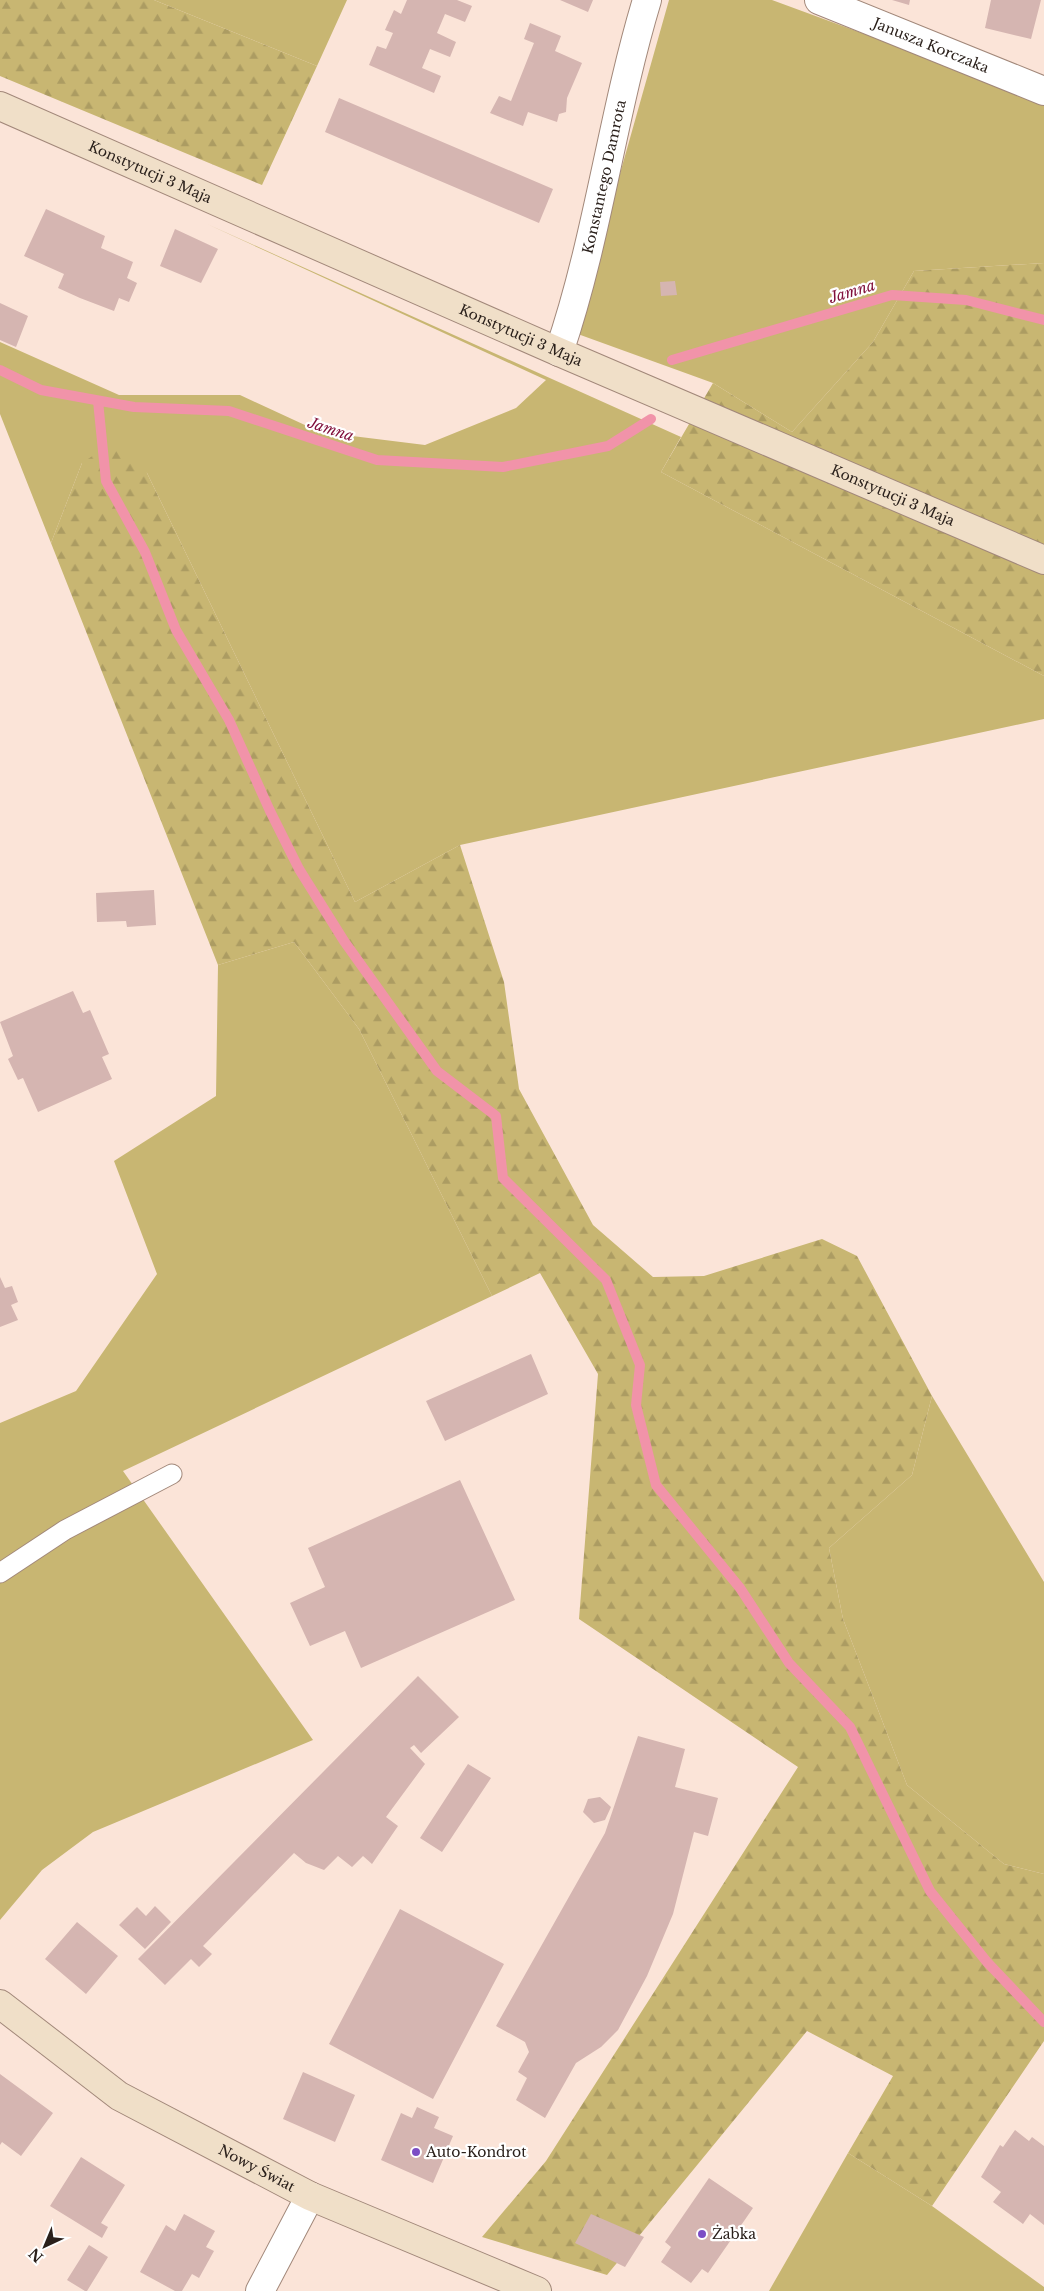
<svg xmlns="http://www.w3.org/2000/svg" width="1044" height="2291" viewBox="0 0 1044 2291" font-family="'Libre Baskerville',serif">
<defs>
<pattern id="forest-firs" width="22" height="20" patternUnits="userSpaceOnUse" patternTransform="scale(1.25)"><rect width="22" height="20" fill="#c8b672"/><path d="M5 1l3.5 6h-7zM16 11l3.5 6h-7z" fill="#ac9c62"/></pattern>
</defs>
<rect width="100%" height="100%" fill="#fbe4d8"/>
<path fill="#c8b672" d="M 154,0 L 347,0 L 317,66 Z
M 669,0 L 772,0 L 1044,100 L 1044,263 L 914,271 L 873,342 L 792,432 L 713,383 L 575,333 Z
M 207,224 L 681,437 L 661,472 L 1044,676 L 1044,719 L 460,845 L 355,902 L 147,473 L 82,463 L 51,543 L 0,414 L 0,342 L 119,395 L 240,395 L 320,432 L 425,445 L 516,408 L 546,380 Z
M 294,942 L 359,1029 L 492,1296 L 123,1471 L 313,1740 L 93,1832 L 42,1870 L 0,1920 L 0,1423 L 76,1391 L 157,1274 L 114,1161 L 216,1096 L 218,965 Z
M 932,1396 L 1044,1582 L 1044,1874 L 1004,1864 L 907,1785 L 843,1619 L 829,1548 L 912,1475 Z
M 848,2153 L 932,2206 L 1044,2287 L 1044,2291 L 769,2291 Z"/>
<path fill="url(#forest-firs)" d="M 0,0 L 154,0 L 317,66 L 262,185 L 0,76 Z
M 1044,263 L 1044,676 L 661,472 L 713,383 L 792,432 L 873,342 L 914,271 Z
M 113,442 L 147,473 L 355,902 L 460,845 L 504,982 L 519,1089 L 593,1225 L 653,1277 L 704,1276 L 822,1239 L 857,1256 L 932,1396 L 912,1475 L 829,1548 L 843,1619 L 907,1785 L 1004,1864 L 1044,1874 L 1044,2041 L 932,2206 L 848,2153 L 893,2076 L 807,2031 L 607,2275 L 482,2237 L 546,2161 L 798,1767 L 579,1619 L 598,1374 L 540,1273 L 492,1296 L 359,1029 L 294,942 L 218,965 L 51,543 L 82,463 Z"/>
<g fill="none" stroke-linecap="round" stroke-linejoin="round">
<path stroke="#f193a9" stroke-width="10" d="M 672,360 L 892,295 L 966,300 L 1044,320
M 0,370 L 41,390 L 134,407 L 229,411 L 377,460 L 503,467 L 608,446 L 651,419
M 98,401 L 106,481 L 145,552 L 176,630 L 229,720 L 270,811 L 299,869 L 344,941 L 437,1071 L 496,1116 L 503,1178 L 606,1280 L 640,1365 L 636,1405 L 656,1485 L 740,1588 L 789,1663 L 850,1727 L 930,1891 L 987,1962 L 1044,2022"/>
</g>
<path fill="#d5b5b1" d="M 407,0 L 457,0 L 472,6 L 465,22 L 445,14 L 437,33 L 456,42 L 450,57 L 430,49 L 422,68 L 441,76 L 434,93 L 369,65 L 377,46 L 386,49 L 393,33 L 385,30 L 394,10 L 401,14 Z
M 560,0 L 593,0 L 588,12 Z
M 892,0 L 910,0 L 909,5 Z
M 991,0 L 1041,0 L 1031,39 L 985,28 Z
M 530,23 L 561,36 L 555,51 L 582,63 L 567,98 L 566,112 L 559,114 L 557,122 L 528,112 L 523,126 L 490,113 L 499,96 L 511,101 L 534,43 L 524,39 Z
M 339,98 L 553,189 L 539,223 L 325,132 Z
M 46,209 L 105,236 L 101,248 L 133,262 L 127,278 L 137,283 L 129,302 L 119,298 L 114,311 L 80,298 L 58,288 L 64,274 L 24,256 Z
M 175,229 L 218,249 L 201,283 L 160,266 Z
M 675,281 L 677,295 L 661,296 L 660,282 Z
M 0,303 L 28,316 L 16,347 L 0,340 Z
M 154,890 L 156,925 L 127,927 L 126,921 L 97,922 L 96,893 Z
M 73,991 L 83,1013 L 90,1010 L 109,1054 L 102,1057 L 112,1079 L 38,1112 L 23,1078 L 18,1080 L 8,1059 L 13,1056 L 0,1022 Z
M 0,1277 L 5,1288 L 12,1286 L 18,1302 L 11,1305 L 18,1320 L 0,1327 Z
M 531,1354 L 548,1394 L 445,1441 L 426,1401 Z
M 460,1480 L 515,1600 L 361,1668 L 345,1631 L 310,1646 L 290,1603 L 325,1587 L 308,1548 Z
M 418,1676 L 459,1717 L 421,1753 L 414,1745 L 410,1748 L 425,1764 L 386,1817 L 398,1826 L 372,1864 L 363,1856 L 352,1867 L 338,1856 L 324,1870 L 306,1863 L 294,1853 L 203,1946 L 212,1954 L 199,1967 L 191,1959 L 165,1985 L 138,1959 Z
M 638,1736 L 685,1749 L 675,1787 L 718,1798 L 708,1836 L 694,1832 L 673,1914 L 647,1976 L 618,2030 L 601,2047 L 576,2063 L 545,2118 L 516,2100 L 527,2078 L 518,2072 L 529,2052 L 525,2042 L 496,2026 L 605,1833 Z
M 468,1764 L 491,1778 L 442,1852 L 420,1838 Z
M 600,1797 L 611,1807 L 605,1820 L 594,1823 L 583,1812 L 588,1799 Z
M 155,1906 L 171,1922 L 145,1949 L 119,1925 L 137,1907 L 146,1916 Z
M 400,1909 L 504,1964 L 433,2099 L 329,2044 Z
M 77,1922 L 118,1956 L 86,1994 L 45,1959 Z
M 303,2072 L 355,2095 L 335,2142 L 283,2119 Z
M 0,2074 L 53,2113 L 21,2156 L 2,2142 L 0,2145 Z
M 417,2107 L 439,2117 L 434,2128 L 453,2136 L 433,2183 L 381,2160 L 401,2113 L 412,2118 Z
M 1015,2130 L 1029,2141 L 1032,2137 L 1044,2146 L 1044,2225 L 1030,2214 L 1023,2224 L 993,2202 L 1001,2192 L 981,2177 L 1000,2145 L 1003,2147 Z
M 81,2157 L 125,2185 L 101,2223 L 108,2227 L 102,2238 L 50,2206 Z
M 709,2178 L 753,2208 L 708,2273 L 702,2269 L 691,2283 L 661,2262 L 671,2247 L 665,2242 Z
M 184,2214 L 215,2231 L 206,2247 L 214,2251 L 199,2278 L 192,2274 L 182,2291 L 175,2291 L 140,2272 L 166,2225 L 175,2231 Z
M 591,2214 L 644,2237 L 625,2267 L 575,2243 Z
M 89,2245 L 108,2257 L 87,2291 L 85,2291 L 67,2280 Z"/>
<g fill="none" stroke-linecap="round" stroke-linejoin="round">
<g stroke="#a2887a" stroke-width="21">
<path id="lane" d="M 0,1573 L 65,1530 L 172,1474"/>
</g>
<g stroke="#a2887a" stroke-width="30">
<g id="street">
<path id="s1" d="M 819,0 L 1044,91"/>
<path id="s2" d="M 559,352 C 598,238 612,116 647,0"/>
<path d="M 260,2291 L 310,2196"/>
</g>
</g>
<g stroke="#a2887a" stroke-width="30">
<g id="secondary">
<path id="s3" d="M 0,106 L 559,352 L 1044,560"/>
<path id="s4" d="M 0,2004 L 119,2096 L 310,2196 L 537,2291"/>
</g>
</g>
<use href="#lane" stroke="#fff" stroke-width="19"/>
<use href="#street" stroke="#fff" stroke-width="28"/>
<use href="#secondary" stroke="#f0dfc8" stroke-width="28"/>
</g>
<g fill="#7b4dc5" stroke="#fff" stroke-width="2">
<circle cx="416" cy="2152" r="5"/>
<circle cx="702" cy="2234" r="5"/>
</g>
<g text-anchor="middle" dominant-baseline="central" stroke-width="4.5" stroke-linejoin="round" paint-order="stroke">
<g font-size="14" fill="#2a201b" stroke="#fff">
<text stroke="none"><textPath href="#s1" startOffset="121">Janusza Korczaka</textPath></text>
<text stroke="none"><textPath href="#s3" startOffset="164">Konstytucji 3 Maja</textPath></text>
<text stroke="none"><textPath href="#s2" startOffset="181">Konstantego Damrota</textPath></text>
<text stroke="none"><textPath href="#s3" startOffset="569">Konstytucji 3 Maja</textPath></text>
<text stroke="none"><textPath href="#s3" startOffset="974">Konstytucji 3 Maja</textPath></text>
<text stroke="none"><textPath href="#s4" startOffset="306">Nowy Świat</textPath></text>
</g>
<g font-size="14" fill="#2a201b" stroke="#fff" text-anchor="start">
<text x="426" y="2152">Auto-Kondrot</text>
<text x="712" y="2234">Żabka</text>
</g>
<g font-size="15" font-style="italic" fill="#81103c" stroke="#fff">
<text transform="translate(852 291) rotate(-17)">Jamna</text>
<text transform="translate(331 429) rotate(18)">Jamna</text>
</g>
</g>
<g transform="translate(45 2246) rotate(224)" stroke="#ffffff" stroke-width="4" paint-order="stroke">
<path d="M0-4L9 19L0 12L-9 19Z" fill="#2a201b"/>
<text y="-8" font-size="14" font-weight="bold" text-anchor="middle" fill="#2a201b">N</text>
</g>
</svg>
